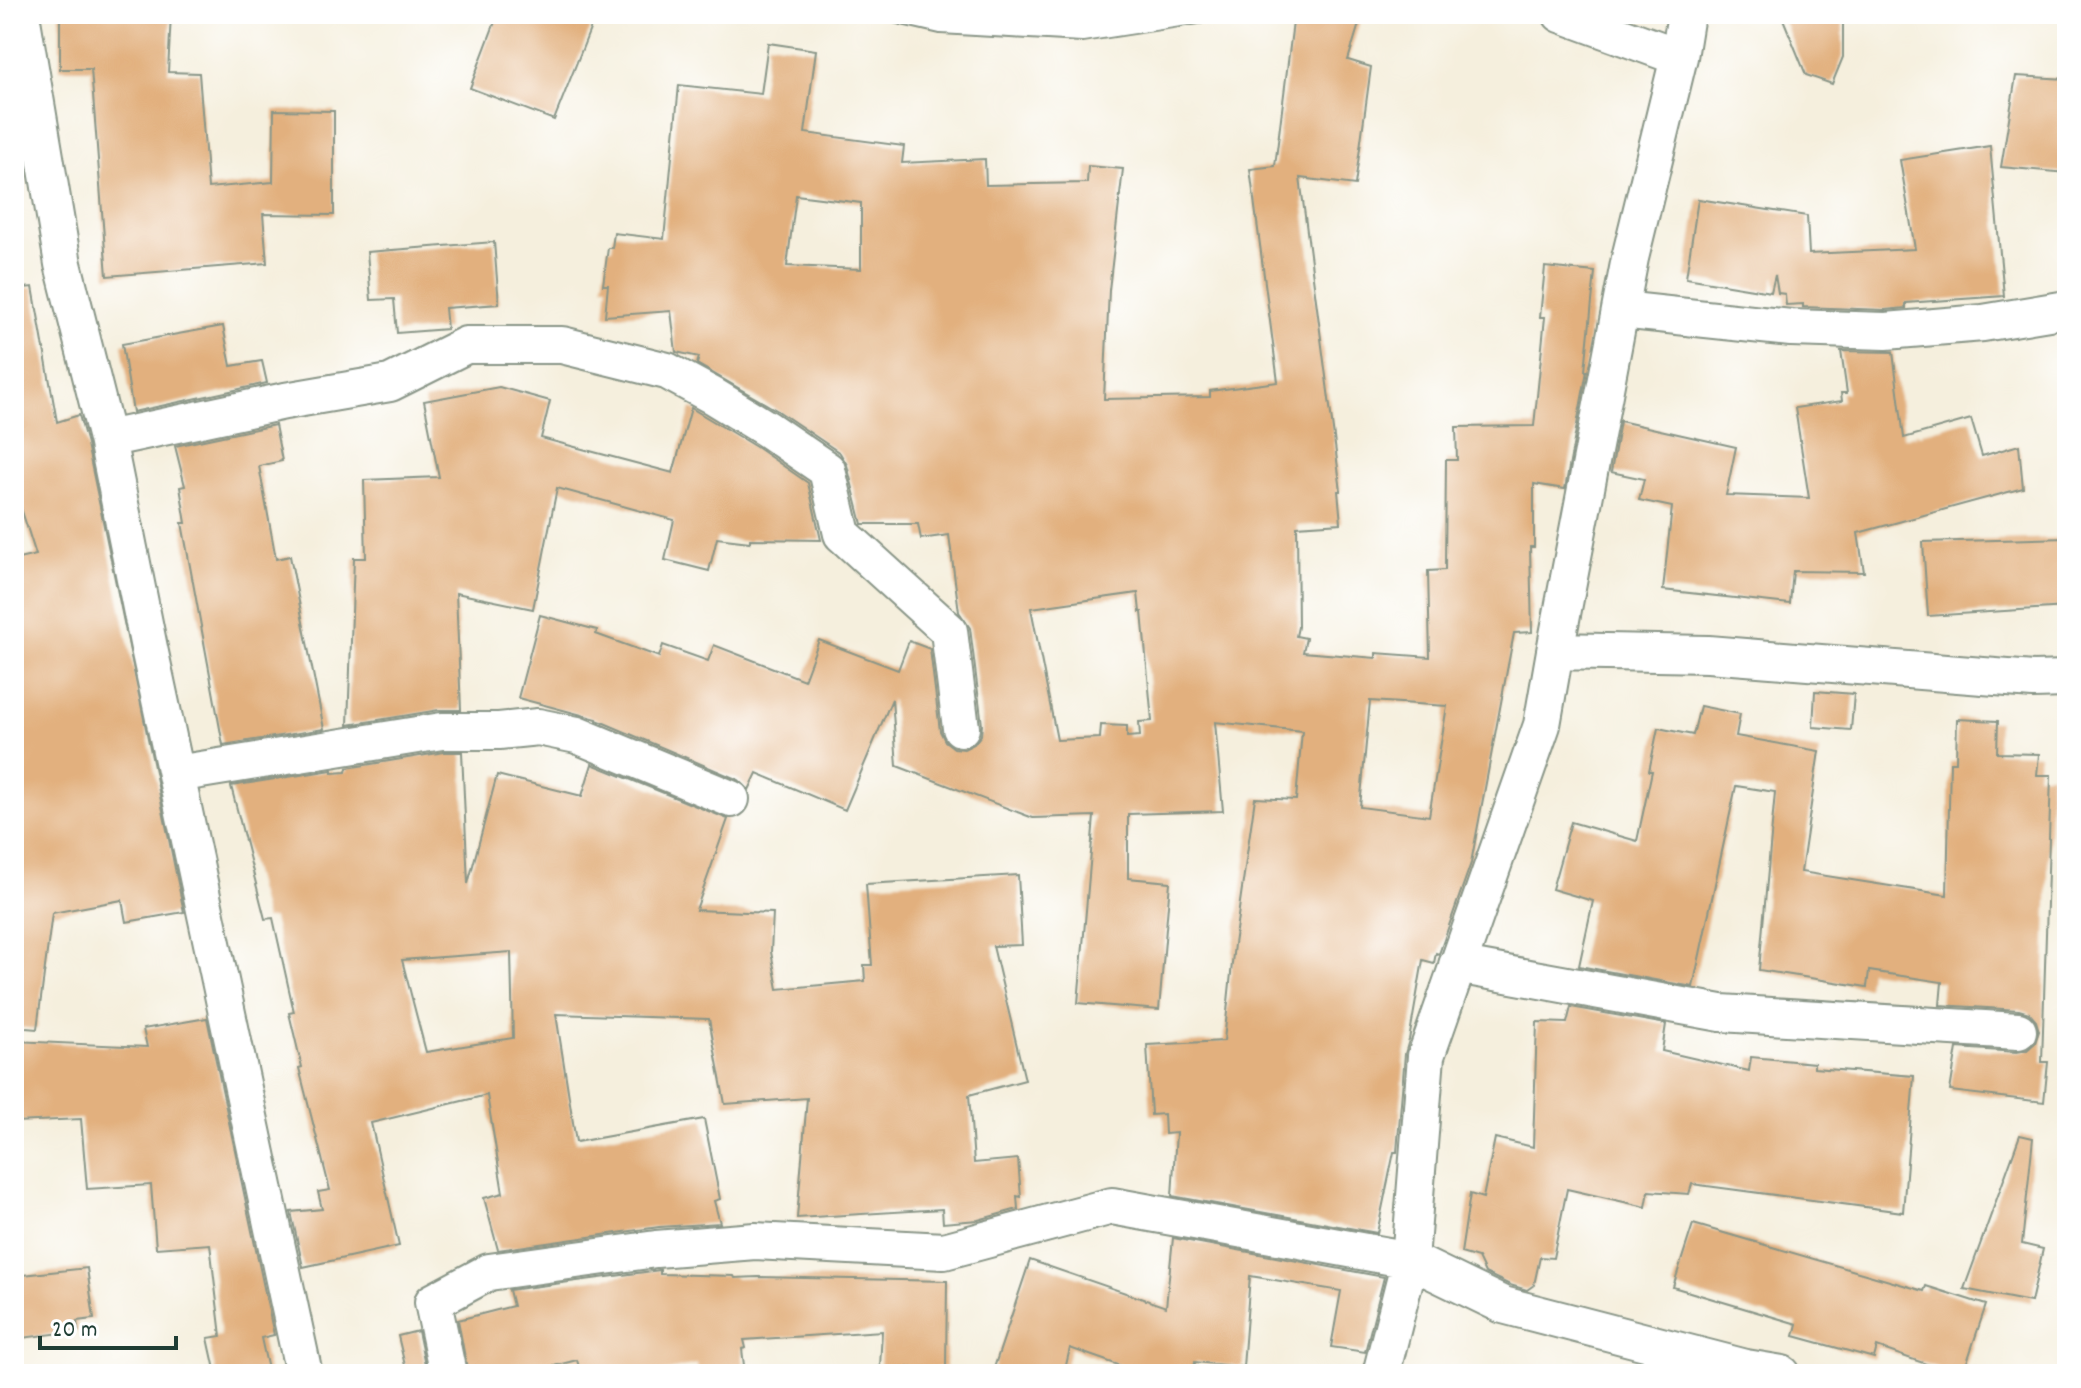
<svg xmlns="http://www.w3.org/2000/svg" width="2081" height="1388" viewBox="0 0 2081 1388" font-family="Dekko,sans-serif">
<rect width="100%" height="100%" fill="#fff"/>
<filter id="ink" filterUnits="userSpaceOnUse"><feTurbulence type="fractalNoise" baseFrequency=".0125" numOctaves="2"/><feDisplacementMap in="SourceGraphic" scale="16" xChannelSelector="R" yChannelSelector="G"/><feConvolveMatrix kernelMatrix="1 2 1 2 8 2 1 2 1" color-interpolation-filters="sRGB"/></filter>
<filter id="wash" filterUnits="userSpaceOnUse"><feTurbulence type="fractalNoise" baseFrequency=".006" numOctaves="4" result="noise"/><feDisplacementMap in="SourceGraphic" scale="32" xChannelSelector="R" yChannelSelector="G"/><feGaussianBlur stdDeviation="1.8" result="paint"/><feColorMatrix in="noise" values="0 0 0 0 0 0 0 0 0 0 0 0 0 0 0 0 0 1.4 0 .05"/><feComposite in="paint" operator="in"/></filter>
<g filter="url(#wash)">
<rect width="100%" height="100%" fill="#f5efdd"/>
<g id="blocks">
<path fill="#e2b07e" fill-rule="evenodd" d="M 60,14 L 171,14 L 168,72 L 199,73 L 208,188 L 273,182 L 274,110 L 334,111 L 334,215 L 263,214 L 267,263 L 107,276 L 91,69 L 60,69 Z
M 498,14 L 596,14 L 554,120 L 470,88 Z
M 1294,14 L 1362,14 L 1348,60 L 1371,67 L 1355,185 L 1300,178 L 1341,491 L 1338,491 L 1341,523 L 1297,526 L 1298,627 L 1296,636 L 1306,638 L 1303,652 L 1376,658 L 1376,653 L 1430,657 L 1428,571 L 1445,570 L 1446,460 L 1457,460 L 1456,427 L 1534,426 L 1545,317 L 1540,317 L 1545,267 L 1595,272 L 1585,371 L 1587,371 L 1565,489 L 1534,484 L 1534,547 L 1530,547 L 1532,632 L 1514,633 L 1471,863 L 1439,954 L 1436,953 L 1434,963 L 1423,960 L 1409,1040 L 1405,1054 L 1397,1152 L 1394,1152 L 1377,1233 L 1172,1196 L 1176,1133 L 1165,1134 L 1164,1114 L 1151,1115 L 1147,1045 L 1224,1041 L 1234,944 L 1255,798 L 1296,800 L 1302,731 L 1215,722 L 1223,811 L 1128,814 L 1128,878 L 1170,882 L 1159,1010 L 1078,1003 L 1092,841 L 1094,841 L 1092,840 L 1094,816 L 1033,818 L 897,766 L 892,699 L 845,810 L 757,773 L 749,790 L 739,780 L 597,720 L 597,719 L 518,698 L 540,615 L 597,630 L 596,634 L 659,657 L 663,645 L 708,661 L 714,645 L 804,680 L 819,640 L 898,670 L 909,641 L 930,649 L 940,731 L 945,741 L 954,748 L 964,749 L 974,744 L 981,735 L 982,725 L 970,628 L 959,612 L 949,535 L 921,539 L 918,524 L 862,524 L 847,465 L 840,453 L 778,411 L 697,364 L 699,357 L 676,352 L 671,311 L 605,316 L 608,285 L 603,285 L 608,248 L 612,248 L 614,233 L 664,239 L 679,85 L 761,94 L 768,43 L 816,50 L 805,133 L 904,146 L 902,163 L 985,159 L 986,185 L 1087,183 L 1088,166 L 1123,169 L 1109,290 L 1104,399 L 1210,397 L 1210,391 L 1278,382 L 1250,169 L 1275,166 ZM 796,195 L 861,203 L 861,269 L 787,266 ZM 1138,593 L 1140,612 L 1142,612 L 1152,721 L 1139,722 L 1140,736 L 1127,737 L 1127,726 L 1101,725 L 1100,738 L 1057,740 L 1031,608 ZM 1370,701 L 1447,706 L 1429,816 L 1360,807 Z
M 1781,14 L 1843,14 L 1843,57 L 1832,84 L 1806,75 Z
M 2016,76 L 2067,79 L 2067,173 L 2001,167 Z
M 1990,146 L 2004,296 L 1906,303 L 1906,308 L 1885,310 L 1803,307 L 1803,304 L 1786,305 L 1785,294 L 1778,293 L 1775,275 L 1771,292 L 1686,278 L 1698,199 L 1807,216 L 1809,254 L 1915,249 L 1900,160 Z
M 494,242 L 499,304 L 445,308 L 447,329 L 397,333 L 394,299 L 371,300 L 367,252 Z
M 33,287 L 57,422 L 79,415 L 87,444 L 184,912 L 126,922 L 122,900 L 52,913 L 37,1029 L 14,1027 L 14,560 L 36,555 L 14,486 L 14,289 Z
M 223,326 L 231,366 L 262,361 L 267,383 L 133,412 L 122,344 Z
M 1841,351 L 1893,352 L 1904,438 L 1971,419 L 1982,456 L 2019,445 L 2023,488 L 1858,533 L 1864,572 L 1793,571 L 1790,604 L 1663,590 L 1672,507 L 1639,500 L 1644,479 L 1611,472 L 1620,421 L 1736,447 L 1726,495 L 1809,498 L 1795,408 L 1842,401 L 1841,393 L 1847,393 Z
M 499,387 L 550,401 L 541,438 L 673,473 L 691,408 L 756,447 L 808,483 L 821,540 L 750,539 L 750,542 L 717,538 L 709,571 L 665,560 L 674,520 L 557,488 L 533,609 L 456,593 L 461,710 L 439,710 L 348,725 L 354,558 L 366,558 L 364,480 L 439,477 L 424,401 Z
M 275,425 L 282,461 L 259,466 L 276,559 L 290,556 L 324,729 L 223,745 L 182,523 L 186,523 L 180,487 L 185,486 L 175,446 Z
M 2067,538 L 2067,607 L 1928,616 L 1923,542 Z
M 1815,691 L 1854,694 L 1851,730 L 1813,727 Z
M 1700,706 L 1740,714 L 1736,736 L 1819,751 L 1801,872 L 1947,895 L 1950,762 L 1956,762 L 1957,719 L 1998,721 L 1997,753 L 2039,754 L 2037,775 L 2051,775 L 2042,1062 L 2048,1062 L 2044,1102 L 1950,1091 L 1957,1048 L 2017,1052 L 2027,1050 L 2035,1043 L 2039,1031 L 2036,1021 L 2029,1013 L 2019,1010 L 1940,1005 L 1942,982 L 1869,971 L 1867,987 L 1759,970 L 1775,792 L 1736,786 L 1693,987 L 1579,966 L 1593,901 L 1552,889 L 1571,822 L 1637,841 L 1652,771 L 1649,771 L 1658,728 L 1693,735 Z
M 444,752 L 462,752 L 468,884 L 497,775 L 582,796 L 592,764 L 728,819 L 696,910 L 773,913 L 771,952 L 778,989 L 865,981 L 864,965 L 872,965 L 866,884 L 1018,875 L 1022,945 L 993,946 L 1025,1080 L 969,1095 L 974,1163 L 1018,1159 L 1021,1197 L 1017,1196 L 1018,1209 L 978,1220 L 943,1223 L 942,1209 L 797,1218 L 807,1098 L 725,1104 L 709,1019 L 556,1014 L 576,1142 L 704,1119 L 720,1199 L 714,1201 L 720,1223 L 659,1227 L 498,1250 L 484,1198 L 503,1193 L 487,1095 L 371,1123 L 399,1246 L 303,1267 L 291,1212 L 322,1209 L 318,1192 L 330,1190 L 299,1068 L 302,1067 L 289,1013 L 294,1012 L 273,918 L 265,919 L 231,786 L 332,770 L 332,773 L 346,772 L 347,768 ZM 511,952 L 513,1038 L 426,1052 L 402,960 Z
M 1571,1007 L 1666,1024 L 1662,1051 L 1749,1071 L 1751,1057 L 1814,1063 L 1814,1068 L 1914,1076 L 1903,1212 L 1692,1184 L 1689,1194 L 1649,1191 L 1646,1207 L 1567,1189 L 1553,1258 L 1540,1257 L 1534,1285 L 1527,1290 L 1510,1285 L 1485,1273 L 1478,1258 L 1461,1253 L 1470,1194 L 1483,1198 L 1495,1138 L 1533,1147 L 1537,1022 L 1567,1023 Z
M 207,1018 L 274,1335 L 261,1338 L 269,1374 L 216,1374 L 208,1338 L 221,1336 L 210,1244 L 156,1248 L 151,1185 L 87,1189 L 81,1119 L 14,1122 L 14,1041 L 147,1047 L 143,1029 Z
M 2020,1135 L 2033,1138 L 2022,1244 L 2043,1249 L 2031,1302 L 1964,1289 Z
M 1693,1224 L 1924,1291 L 1926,1286 L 1986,1305 L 1963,1374 L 1955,1374 L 1877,1347 L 1874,1358 L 1794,1336 L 1797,1324 L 1673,1287 Z
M 1173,1238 L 1384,1277 L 1365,1352 L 1331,1347 L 1341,1291 L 1250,1276 L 1243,1367 L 1195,1362 L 1193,1374 L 1144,1374 L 1070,1348 L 1064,1374 L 992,1374 L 1030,1260 L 1166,1307 Z
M 87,1268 L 94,1319 L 77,1321 L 78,1331 L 22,1338 L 14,1276 Z
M 660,1270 L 660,1274 L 734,1276 L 735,1278 L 758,1277 L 947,1281 L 946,1368 L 880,1367 L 882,1331 L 744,1340 L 746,1348 L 742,1349 L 745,1374 L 698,1374 L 697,1364 L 652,1374 L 581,1374 L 577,1360 L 523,1374 L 468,1374 L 458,1320 L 513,1306 L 509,1290 Z
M 418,1331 L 427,1374 L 407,1374 L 398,1336 Z"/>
</g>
</g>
<g filter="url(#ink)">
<use href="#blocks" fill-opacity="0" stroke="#8a9688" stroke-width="2"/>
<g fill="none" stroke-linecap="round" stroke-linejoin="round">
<g stroke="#8a9688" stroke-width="22">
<path id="lane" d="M 898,14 L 941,24 L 1082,32 L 1199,14"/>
</g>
<g stroke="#8a9688" stroke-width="40">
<path id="street" d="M 21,14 L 63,264 L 107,439 L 149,648 L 304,1374
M 1561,14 L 1679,57
M 1621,310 L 1791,328 L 1886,331 L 1983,323 L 2067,309
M 107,439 L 285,401 L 390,383 L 466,345 L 562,345 L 667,371 L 713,396 L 767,429 L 827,470 L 842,534 L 949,631 L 961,728
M 1555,651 L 1708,654 L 2033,680 L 2067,679
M 176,774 L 442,731 L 499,731 L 538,727 L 577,735 L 731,799
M 1457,965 L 1721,1013 L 2018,1031
M 448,1374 L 433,1302 L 489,1272 L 656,1249 L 755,1241 L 944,1251 L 1112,1206 L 1410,1260 L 1503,1305 L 1746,1368 L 1782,1374
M 1381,1374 L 1410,1260 L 1426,1056 L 1542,725 L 1555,651 L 1630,258 L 1679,57 L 1686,14"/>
</g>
<use href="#lane" stroke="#fff" stroke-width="18"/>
<use href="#street" stroke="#fff" stroke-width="36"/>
</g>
</g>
<rect width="2081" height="1388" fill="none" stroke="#fff" stroke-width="48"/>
<path d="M40 1336v12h136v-12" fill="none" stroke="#1f3d34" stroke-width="4"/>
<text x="52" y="1336" font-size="24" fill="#1f3d34" stroke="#ffffff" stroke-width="6" paint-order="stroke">20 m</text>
</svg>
